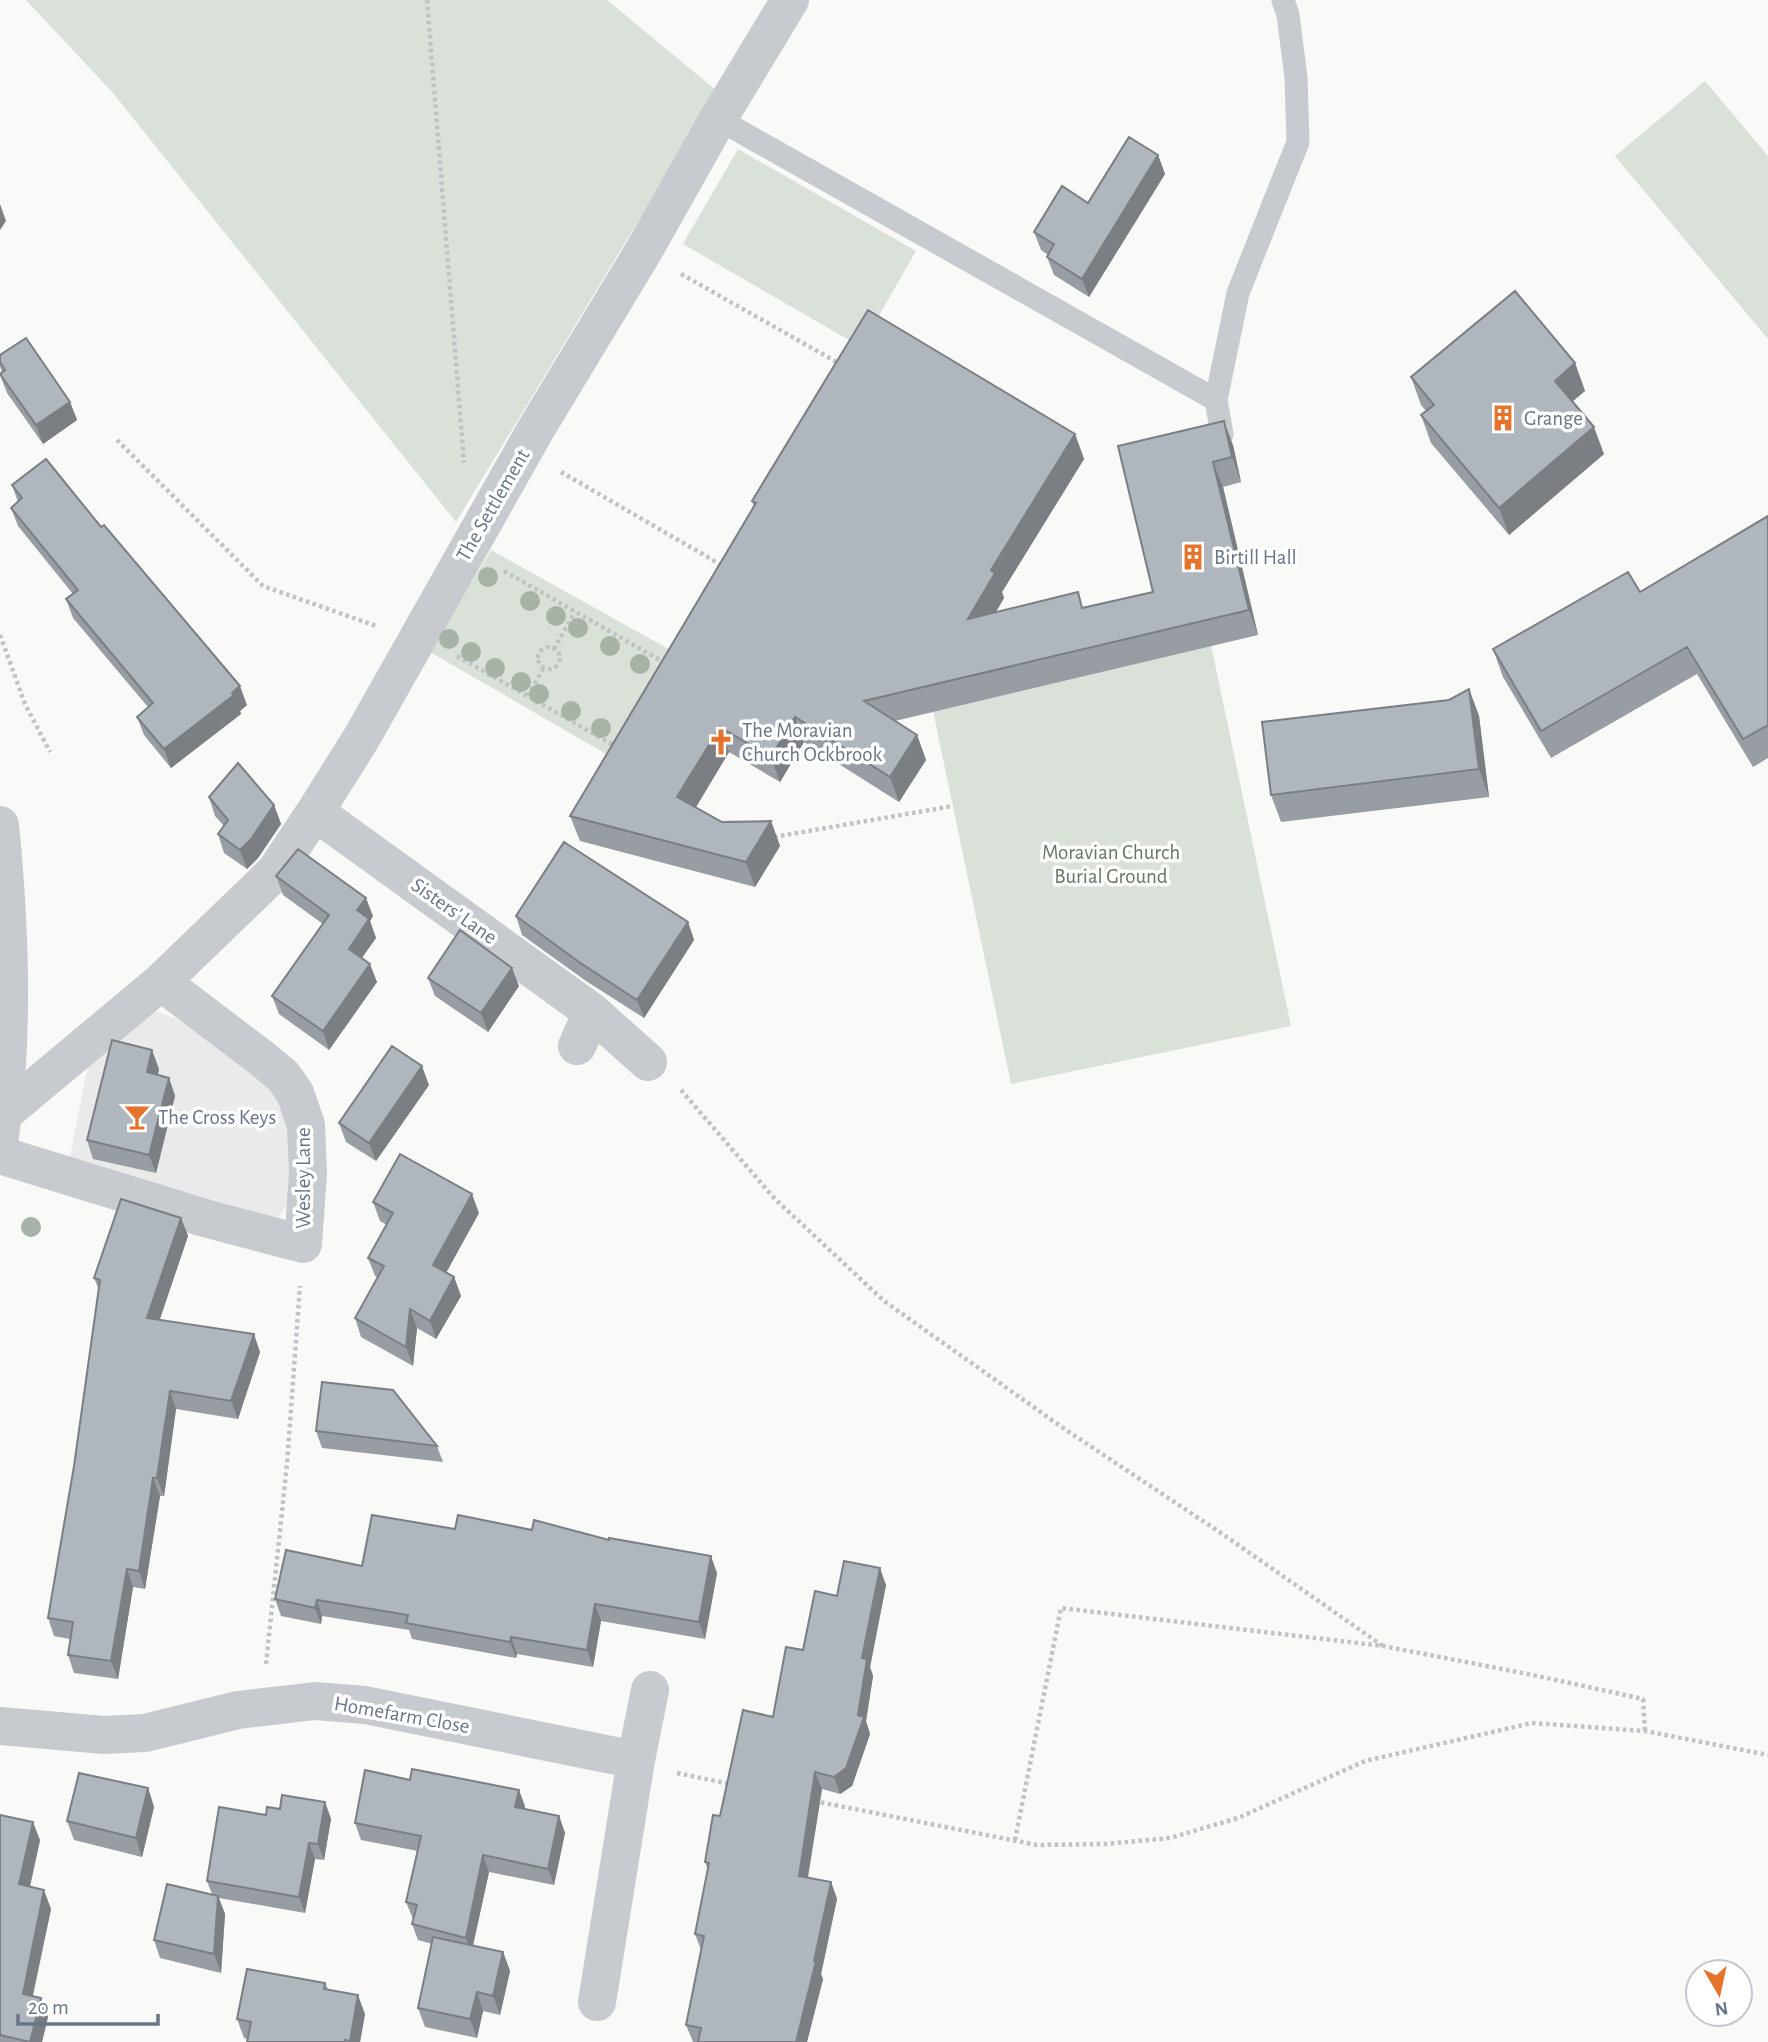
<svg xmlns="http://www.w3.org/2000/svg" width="1768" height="2042" viewBox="0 0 1768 2042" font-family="'Alegreya Sans',sans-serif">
<rect width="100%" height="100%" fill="#f9f9f7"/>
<path fill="#eaeaea" d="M 149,1008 L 200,1029 L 281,1096 L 293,1148 L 288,1204 L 277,1219 L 68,1167 L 89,1060 Z"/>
<path fill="#dae1d8" d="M 26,0 L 607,0 L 717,91 L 456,522 L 113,93 Z
M 1705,81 L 1768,156 L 1768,339 L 1615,156 Z
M 738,149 L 916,251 L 861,347 L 683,244 Z
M 491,550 L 688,660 L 625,765 L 430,652 Z
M 1211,645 L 1291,1026 L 1011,1084 L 933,711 Z"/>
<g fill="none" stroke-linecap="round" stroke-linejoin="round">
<path stroke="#c1c2c5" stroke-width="4.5" stroke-dasharray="3.5 3.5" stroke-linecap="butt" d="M 427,0 L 464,463
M 681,274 L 840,364
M 117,440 L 263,586 L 376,626
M 561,472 L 723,566
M 504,571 L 667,664
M 0,635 L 25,704 L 50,752
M538 658a11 11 0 1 1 22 0a11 11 0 1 1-22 0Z
M 554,649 L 575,612
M 457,656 L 617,747
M 528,696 L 544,667
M 774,837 L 953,806
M 681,1090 L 774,1198 L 884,1301 L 1066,1430 L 1221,1533 L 1383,1646
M 266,1664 L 287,1464 L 300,1286
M 677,1773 L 730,1784
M 814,1801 L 1037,1845 L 1105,1844 L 1170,1838 L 1238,1818 L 1365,1761 L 1532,1723 L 1645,1731 L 1768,1755
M 1015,1840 L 1061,1608 L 1383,1646 L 1533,1675 L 1643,1699 L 1645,1731"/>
<path stroke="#c7cace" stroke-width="23" d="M 718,119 L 1216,400
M 1222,434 L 1216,400 L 1238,293 L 1298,142 L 1296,77 L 1288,15 L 1283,0"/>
<path stroke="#c7cace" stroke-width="38" d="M 315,812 L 592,1012 L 648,1062
M 161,982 L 275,872 L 315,812 L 362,737 L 536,429 L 643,252 L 718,119 L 790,0
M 577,1046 L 592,1012
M 0,1155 L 208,1219 L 303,1244 L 308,1174 L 306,1125 L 295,1093 L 283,1076 L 260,1057 L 161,982 L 3,1114
M 0,1726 L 104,1735 L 145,1733 L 238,1710 L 315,1701 L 365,1705 L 636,1760
M 597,2002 L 636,1760 L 650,1690"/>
<path stroke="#c7cace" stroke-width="38" d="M 0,825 C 10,925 14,1036 0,1136"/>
</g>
<g fill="#a7b3a6">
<circle cx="488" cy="577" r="10"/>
<circle cx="530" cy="601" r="10"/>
<circle cx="556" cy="616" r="10"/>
<circle cx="578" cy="628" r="10"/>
<circle cx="449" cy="639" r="10"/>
<circle cx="610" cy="646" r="10"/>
<circle cx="471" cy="652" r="10"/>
<circle cx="640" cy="664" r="10"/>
<circle cx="495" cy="668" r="10"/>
<circle cx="521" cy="682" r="10"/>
<circle cx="539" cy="694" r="10"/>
<circle cx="571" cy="711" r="10"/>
<circle cx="601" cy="728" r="10"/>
<circle cx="31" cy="1227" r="10"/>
</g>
<path fill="#979da3" d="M 1158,155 L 1165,174 L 1089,297 L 1054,275 L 1047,257 L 1048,255 L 1041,250 L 1034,232 L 1088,203 Z
M 0,355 L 70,402 L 77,420 L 43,444 L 7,393 L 0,375 L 2,372 L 0,366 Z
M 1575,363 L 1585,391 L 1572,401 L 1604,454 L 1509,535 L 1431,443 L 1421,415 L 1426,411 L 1421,405 L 1411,377 Z
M 1075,434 L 1084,459 L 1002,592 L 1004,598 L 996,612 L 1084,608 L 1153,592 L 1118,446 L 1233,445 L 1241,482 L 1223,487 L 1258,635 L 895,721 L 917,735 L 926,760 L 899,802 L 804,742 L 780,782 L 729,752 L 696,807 L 722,822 L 771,821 L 780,846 L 755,887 L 580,841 L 570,816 L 754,507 L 752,501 Z
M 12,485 L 247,705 L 240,711 L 241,714 L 171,768 L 144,735 L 137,717 L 148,707 L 73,618 L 66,599 L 73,594 L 18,526 L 11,508 L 18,502 Z
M 1768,516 L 1768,758 L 1753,767 L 1697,674 L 1551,758 L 1503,677 L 1493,649 L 1640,592 Z
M 1469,689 L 1479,716 L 1489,797 L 1281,822 L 1271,795 Z
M 209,797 L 274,805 L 281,824 L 258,858 L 247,869 L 224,853 L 218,834 L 224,826 L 215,816 Z
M 276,876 L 373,916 L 370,921 L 376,938 L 362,958 L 377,982 L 329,1050 L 279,1014 L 272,996 L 323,924 L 283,895 Z
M 516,916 L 688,922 L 694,940 L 644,1018 L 586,981 L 522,935 Z
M 428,978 L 519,986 L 488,1032 L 435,996 Z
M 159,1069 L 158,1075 L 169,1078 L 175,1096 L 156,1173 L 93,1159 L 87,1140 Z
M 429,1085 L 376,1161 L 346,1142 L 339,1123 Z
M 373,1202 L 479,1213 L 446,1272 L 454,1277 L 461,1296 L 436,1339 L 417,1328 L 413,1366 L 361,1337 L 355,1318 L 377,1277 L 375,1276 L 368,1258 L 387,1225 L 380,1221 Z
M 181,1218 L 188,1236 L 159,1320 L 260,1352 L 238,1419 L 176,1409 L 164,1496 L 160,1496 L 145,1589 L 133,1587 L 118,1679 L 74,1673 L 68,1655 L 70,1639 L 54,1636 L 48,1618 L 74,1466 L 99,1290 L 94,1278 Z
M 316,1431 L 437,1446 L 443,1462 L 322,1448 Z
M 362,1566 L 717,1573 L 705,1639 L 601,1621 L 593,1667 L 517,1654 L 516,1658 L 412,1639 L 409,1630 L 322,1616 L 321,1624 L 281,1616 L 275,1599 Z
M 886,1585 L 870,1667 L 873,1676 L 866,1721 L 870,1734 L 852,1786 L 840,1794 L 822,1789 L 808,1878 L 831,1882 L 837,1899 L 821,1974 L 823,1979 L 807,2042 L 693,2042 L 686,2025 L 701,1950 L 695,1934 L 708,1870 L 705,1862 L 720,1816 L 773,1717 L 803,1650 L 837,1596 Z
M 148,1788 L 154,1807 L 142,1857 L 74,1840 L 67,1821 Z
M 325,1802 L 331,1819 L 324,1860 L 315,1859 L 305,1913 L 219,1898 L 225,1914 L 221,1973 L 160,1958 L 154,1940 L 212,1894 L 207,1881 L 266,1815 L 280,1809 Z
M 525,1806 L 524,1809 L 559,1816 L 565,1833 L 554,1885 L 489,1872 L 473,1946 L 503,1952 L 510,1971 L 500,2015 L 483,2011 L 477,2038 L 425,2027 L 418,2008 L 432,1944 L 418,1940 L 412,1924 L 413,1919 L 406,1902 L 418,1851 L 361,1840 L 355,1823 Z
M 0,1815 L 40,1840 L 30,1887 L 51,1909 L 33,1996 L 48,2017 L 42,2042 L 0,2042 Z
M 325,1983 L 328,1989 L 365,2014 L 360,2042 L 247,2042 L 248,2039 L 244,2038 L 237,2019 Z"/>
<path fill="#7b7f84" d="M 1158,155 L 1165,174 L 1089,297 L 1082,279 Z
M 0,204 L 6,221 L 0,230 Z
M 1575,363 L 1585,391 L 1565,408 L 1555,381 Z
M 70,402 L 77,420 L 43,444 L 36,425 Z
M 1224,421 L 1233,445 L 1241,482 L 1232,457 Z
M 1594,427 L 1604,454 L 1509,535 L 1499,508 Z
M 1075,434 L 1084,459 L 1002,592 L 1004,598 L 977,644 L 968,619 L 991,570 Z
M 1213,462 L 1223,487 L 1258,635 L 1249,610 Z
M 240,686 L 247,705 L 240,711 L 241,714 L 171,768 L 164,749 Z
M 1469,689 L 1479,716 L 1489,797 L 1479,769 Z
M 795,717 L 804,742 L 780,782 L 771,757 Z
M 720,727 L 729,752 L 687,822 L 677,797 Z
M 917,735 L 926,760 L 899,802 L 890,777 Z
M 274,805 L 281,824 L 258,858 L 247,869 L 240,850 Z
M 771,821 L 780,846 L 755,887 L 746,862 Z
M 366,898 L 373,916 L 370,921 L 376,938 L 355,967 L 349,949 L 357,910 Z
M 688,922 L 694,940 L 644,1018 L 637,1000 Z
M 370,964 L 377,982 L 329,1050 L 323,1031 Z
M 512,968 L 519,986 L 488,1032 L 481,1013 Z
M 152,1050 L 159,1069 L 154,1090 L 147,1072 Z
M 422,1066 L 429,1085 L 376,1161 L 369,1143 Z
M 169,1078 L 175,1096 L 156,1173 L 149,1155 Z
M 472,1194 L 479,1213 L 440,1284 L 433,1265 Z
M 181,1218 L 188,1236 L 154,1337 L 147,1318 Z
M 454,1277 L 461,1296 L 436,1339 L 430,1321 Z
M 410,1309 L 417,1328 L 413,1366 L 406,1347 Z
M 254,1334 L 260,1352 L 238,1419 L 231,1401 Z
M 170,1391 L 176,1409 L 164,1496 L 157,1478 Z
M 153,1478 L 160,1496 L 145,1589 L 139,1571 Z
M 711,1556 L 717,1573 L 705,1639 L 699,1622 Z
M 880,1568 L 886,1585 L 870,1667 L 873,1676 L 866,1721 L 870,1734 L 852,1786 L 840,1794 L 834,1777 L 862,1658 Z
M 127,1569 L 133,1587 L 118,1679 L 111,1661 Z
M 317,1600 L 322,1616 L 321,1624 L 315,1608 Z
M 595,1604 L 601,1621 L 593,1667 L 587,1650 Z
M 511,1637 L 517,1654 L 516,1658 L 510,1642 Z
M 815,1772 L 822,1789 L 805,1893 L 799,1876 Z
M 148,1788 L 154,1807 L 142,1857 L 136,1838 Z
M 519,1790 L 525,1806 L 521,1824 L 515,1807 Z
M 325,1802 L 331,1819 L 324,1860 L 318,1844 Z
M 559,1816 L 565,1833 L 554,1885 L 548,1869 Z
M 33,1822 L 40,1840 L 26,1903 L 19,1884 Z
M 309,1843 L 315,1859 L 305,1913 L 299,1897 Z
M 483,1855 L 489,1872 L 471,1954 L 466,1938 Z
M 831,1882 L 837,1899 L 821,1974 L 823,1979 L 807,2042 L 796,2042 Z
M 44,1890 L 51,1909 L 29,2012 L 23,1994 Z
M 218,1896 L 225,1914 L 221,1973 L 214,1954 Z
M 503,1952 L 510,1971 L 500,2015 L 493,1996 Z
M 477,1992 L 483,2011 L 477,2038 L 470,2019 Z
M 358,1995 L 365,2014 L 360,2042 L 350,2042 Z
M 41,1998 L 48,2017 L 42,2042 L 30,2042 Z"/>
<path fill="#b0b6bd" stroke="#7b7f84" stroke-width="2" d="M 1129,137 L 1158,155 L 1082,279 L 1047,257 L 1054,244 L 1034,232 L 1062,186 L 1088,203 Z
M 1515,291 L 1575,363 L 1555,381 L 1594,427 L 1499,508 L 1421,415 L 1434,405 L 1411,377 Z
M 868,310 L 1075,434 L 991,570 L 995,573 L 968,619 L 1078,592 L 1082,608 L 1153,592 L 1118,446 L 1224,421 L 1232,457 L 1213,462 L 1249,610 L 864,701 L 917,735 L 890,777 L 795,717 L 771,757 L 720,727 L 677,797 L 722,822 L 771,821 L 746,862 L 570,816 L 756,503 L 752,501 Z
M 26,338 L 70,402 L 36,425 L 0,374 L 5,370 L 0,362 L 0,355 Z
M 46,459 L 101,527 L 104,525 L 240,686 L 232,693 L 234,695 L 164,749 L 137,717 L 153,703 L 66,599 L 78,590 L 11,508 L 22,498 L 12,485 Z
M 1768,516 L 1768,725 L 1743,739 L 1687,647 L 1541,731 L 1493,649 L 1628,572 L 1640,592 Z
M 1469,689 L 1479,769 L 1271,795 L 1262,722 L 1449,700 Z
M 238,763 L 274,805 L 251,839 L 240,850 L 218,834 L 228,820 L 209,797 Z
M 564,842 L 688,922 L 637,1000 L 579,962 L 516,916 Z
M 298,849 L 366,898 L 357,910 L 369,919 L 349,949 L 370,964 L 323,1031 L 272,996 L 329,915 L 276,876 Z
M 460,930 L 512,968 L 481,1013 L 428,978 Z
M 112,1040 L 152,1050 L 147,1072 L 169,1078 L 149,1155 L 87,1140 Z
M 392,1046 L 422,1066 L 369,1143 L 339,1123 Z
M 400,1154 L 472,1194 L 433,1265 L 454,1277 L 430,1321 L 410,1309 L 406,1347 L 355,1318 L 384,1266 L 368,1258 L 393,1213 L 373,1202 Z
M 121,1199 L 181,1218 L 147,1318 L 254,1334 L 231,1401 L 170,1391 L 157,1478 L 153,1478 L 139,1571 L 127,1569 L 111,1661 L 68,1655 L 73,1622 L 48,1618 L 74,1466 L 100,1280 L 94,1278 Z
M 322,1382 L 393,1390 L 437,1446 L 316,1431 Z
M 372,1515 L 455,1529 L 458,1515 L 532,1530 L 534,1520 L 609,1540 L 609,1538 L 711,1556 L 699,1622 L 595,1604 L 587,1650 L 511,1637 L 510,1642 L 406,1623 L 408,1615 L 317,1600 L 315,1608 L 275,1599 L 286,1550 L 362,1566 Z
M 844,1561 L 880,1568 L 862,1658 L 867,1659 L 858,1715 L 864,1717 L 846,1768 L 834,1777 L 815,1772 L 799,1876 L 831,1882 L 814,1961 L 816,1961 L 796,2042 L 698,2042 L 701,2028 L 686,2025 L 704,1936 L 695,1934 L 709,1863 L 705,1862 L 713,1815 L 720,1816 L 743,1710 L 773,1717 L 786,1647 L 803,1650 L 815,1591 L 837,1596 Z
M 412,1769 L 519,1790 L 515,1807 L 559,1816 L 548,1869 L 483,1855 L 466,1938 L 412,1924 L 417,1905 L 406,1902 L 421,1836 L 355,1823 L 365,1770 L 410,1780 Z
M 79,1773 L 148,1788 L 136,1838 L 67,1821 Z
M 282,1795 L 325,1802 L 318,1844 L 309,1843 L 299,1897 L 207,1881 L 219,1807 L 266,1815 L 267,1807 L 280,1809 Z
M 0,1815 L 33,1822 L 19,1884 L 44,1890 L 23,1994 L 41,1998 L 30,2042 L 0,2035 Z
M 167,1884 L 218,1896 L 214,1954 L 154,1940 Z
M 433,1937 L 503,1952 L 493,1996 L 477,1992 L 470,2019 L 418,2008 Z
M 247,1969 L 325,1983 L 324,1989 L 358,1995 L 350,2041 L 345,2040 L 345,2042 L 247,2042 L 251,2022 L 237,2019 Z"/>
<defs>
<g id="building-bare" transform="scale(2.1)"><path d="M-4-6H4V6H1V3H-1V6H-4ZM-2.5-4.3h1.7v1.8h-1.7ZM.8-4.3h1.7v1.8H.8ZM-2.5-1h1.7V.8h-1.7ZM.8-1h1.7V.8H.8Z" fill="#e6732b" stroke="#fff" stroke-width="2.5" paint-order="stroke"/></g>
<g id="church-bare" transform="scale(2.1)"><path d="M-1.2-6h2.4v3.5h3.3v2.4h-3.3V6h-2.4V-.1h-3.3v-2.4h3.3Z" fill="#e6732b" stroke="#fff" stroke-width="2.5" paint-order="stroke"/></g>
<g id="bar-bare" transform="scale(2.1)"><path d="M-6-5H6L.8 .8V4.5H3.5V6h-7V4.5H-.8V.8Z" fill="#e6732b" stroke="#fff" stroke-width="2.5" paint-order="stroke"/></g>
</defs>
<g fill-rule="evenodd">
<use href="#building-bare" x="1503" y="418"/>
<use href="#building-bare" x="1193" y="557"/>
<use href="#church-bare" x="721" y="742"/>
<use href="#bar-bare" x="137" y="1117"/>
</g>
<g text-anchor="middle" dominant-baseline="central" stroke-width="7" stroke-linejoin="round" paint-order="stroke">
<g font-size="21" fill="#687588" stroke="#fff" text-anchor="start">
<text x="1524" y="418">Grange</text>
<text x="1214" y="557">Birtill Hall</text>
<text x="742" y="730">The Moravian<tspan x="742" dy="24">Church Ockbrook</tspan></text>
<text x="158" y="1117">The Cross Keys</text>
</g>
<g font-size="21" fill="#687588" stroke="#fff">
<text transform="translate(493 505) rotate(-60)">The Settlement</text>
<text transform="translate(454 911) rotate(35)">Sisters' Lane</text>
<text transform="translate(303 1178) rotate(-90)">Wesley Lane</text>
<text transform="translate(402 1715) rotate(10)">Homefarm Close</text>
</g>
<g font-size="21" fill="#647a63" stroke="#fff">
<text x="1111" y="852">Moravian Church<tspan x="1111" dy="24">Burial Ground</tspan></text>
</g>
</g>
<g transform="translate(1719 1993) rotate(171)"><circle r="33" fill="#ffffff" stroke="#c3c8cf" stroke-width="2"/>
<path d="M0-5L12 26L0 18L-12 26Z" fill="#e6732b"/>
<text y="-10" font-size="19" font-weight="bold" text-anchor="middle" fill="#687588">N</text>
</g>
<path d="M18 2014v10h140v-10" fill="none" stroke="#687588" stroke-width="3.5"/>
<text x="28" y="2014" font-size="21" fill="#687588" stroke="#ffffff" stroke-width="5" paint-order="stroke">20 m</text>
</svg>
